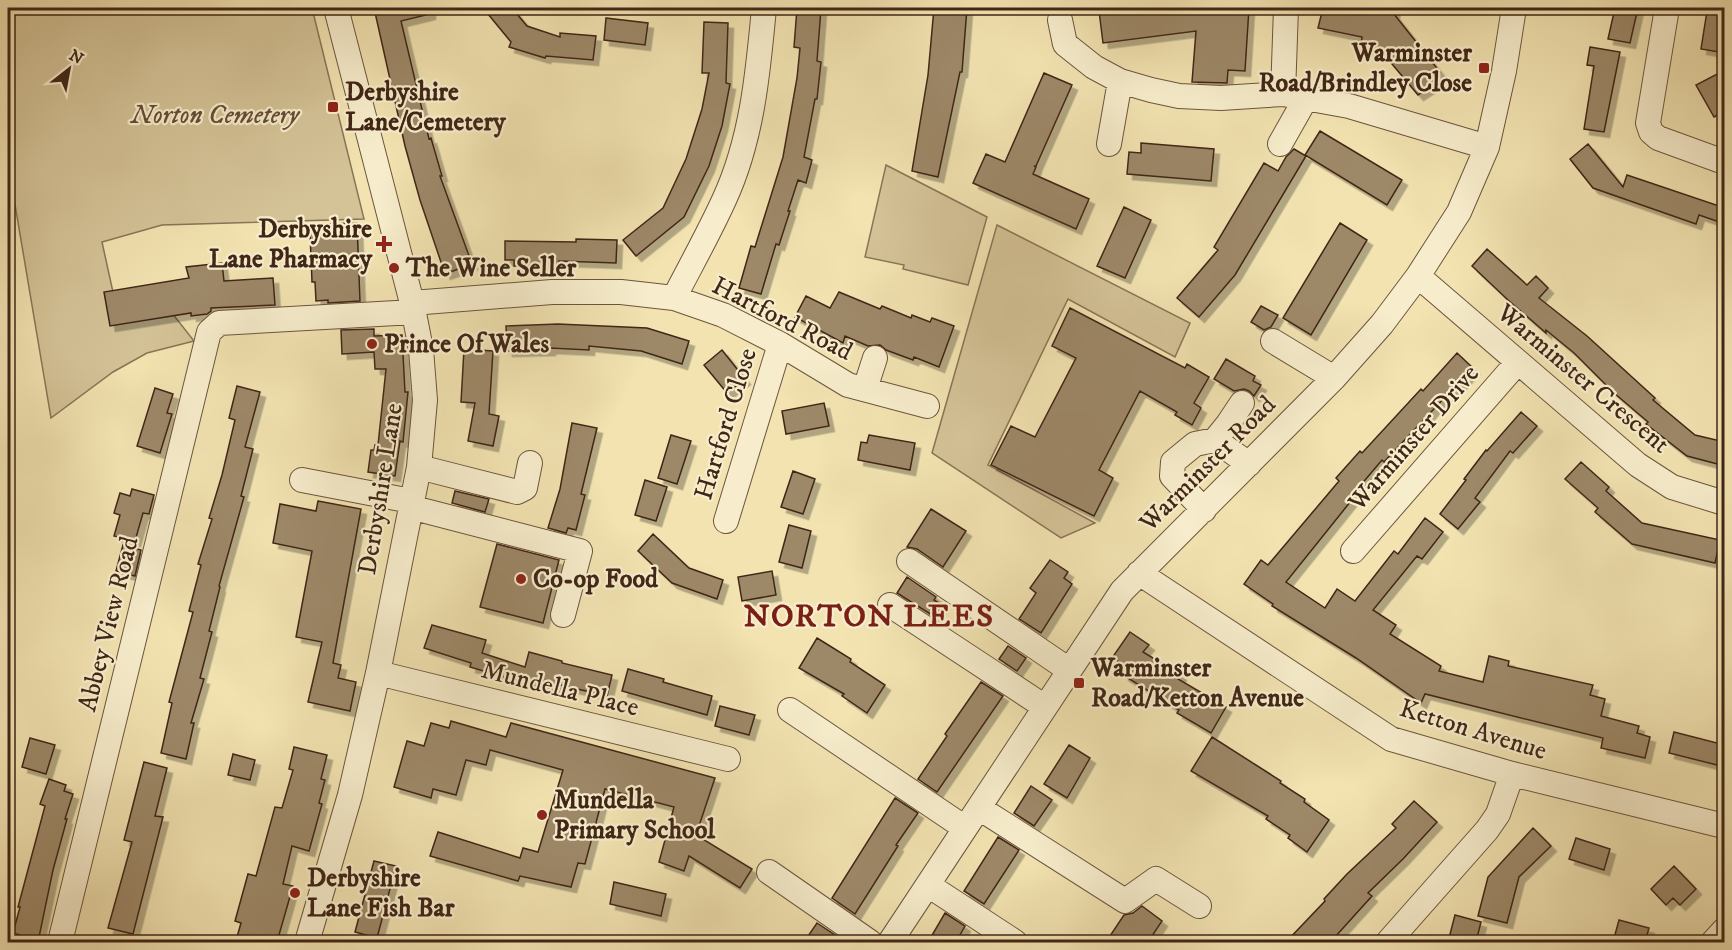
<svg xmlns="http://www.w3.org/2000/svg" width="1732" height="950" viewBox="0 0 1732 950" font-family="'IM FELL DW Pica',serif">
<defs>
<filter id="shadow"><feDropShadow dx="5.5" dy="5.5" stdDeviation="0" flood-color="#0004"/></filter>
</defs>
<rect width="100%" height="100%" fill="#f2e3b1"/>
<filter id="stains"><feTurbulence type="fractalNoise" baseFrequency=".00333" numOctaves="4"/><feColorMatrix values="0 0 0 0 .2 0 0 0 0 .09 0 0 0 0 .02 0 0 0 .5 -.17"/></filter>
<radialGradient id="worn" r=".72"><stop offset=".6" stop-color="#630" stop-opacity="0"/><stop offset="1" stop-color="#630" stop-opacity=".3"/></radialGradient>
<path fill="#d4c397" stroke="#8a7457" stroke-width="1.5" d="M 8,8 L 312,8 L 364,219 L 162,225 L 102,242 L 118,315 L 172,313 L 194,341 L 147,353 L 113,372 L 51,418 L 8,163 Z
M 886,165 L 987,217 L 968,285 L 903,269 L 904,265 L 865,257 Z
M 997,225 L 1190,323 L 1175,357 L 1068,299 L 988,465 L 1095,523 L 1061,538 L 932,453 Z"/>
<path fill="#9d8867" stroke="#402617" stroke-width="1.5" filter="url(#shadow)" d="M 374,8 L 430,8 L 430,14 L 401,21 L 429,139 L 431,138 L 442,176 L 440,176 L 472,264 L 445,274 L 420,200 L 405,146 Z
M 483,8 L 512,8 L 527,26 L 560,37 L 560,33 L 596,36 L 593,60 L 546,56 L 545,58 L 509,47 L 511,42 Z
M 797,8 L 821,9 L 817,61 L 821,62 L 817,99 L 815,99 L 804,157 L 812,160 L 806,183 L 798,180 L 788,211 L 790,211 L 779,245 L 776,244 L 761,294 L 739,288 L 751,246 L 755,247 L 783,157 L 797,78 L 800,48 L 794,47 Z
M 934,8 L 967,8 L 962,72 L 960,72 L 938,177 L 912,171 L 928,75 Z
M 1128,8 L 1172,8 L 1172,10 L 1207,13 L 1207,8 L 1249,8 L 1245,71 L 1228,70 L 1227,83 L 1192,82 L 1196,31 L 1103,43 L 1099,11 Z
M 1323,8 L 1395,8 L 1394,14 L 1440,72 L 1431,79 L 1435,84 L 1418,95 L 1382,52 L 1360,50 L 1362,37 L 1318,28 Z
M 1615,8 L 1638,8 L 1630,43 L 1608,39 Z
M 1707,11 L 1725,14 L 1725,53 L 1701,49 Z
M 606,18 L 648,23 L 645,45 L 604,40 Z
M 704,22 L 728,23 L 726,83 L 730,84 L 722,126 L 709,166 L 684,217 L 636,256 L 623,240 L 663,208 L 686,159 L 702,109 L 709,73 L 702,73 Z
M 1590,47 L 1620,52 L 1604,132 L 1584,129 L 1594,66 L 1587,65 Z
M 1725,70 L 1725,111 L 1714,117 L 1696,85 Z
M 1044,73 L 1072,85 L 1036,166 L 1034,166 L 1036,167 L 1033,174 L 1089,199 L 1076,229 L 973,183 L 986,154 L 1005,162 Z
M 1320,131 L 1402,180 L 1387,205 L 1305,155 Z
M 1141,143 L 1214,149 L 1211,181 L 1127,174 L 1129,152 L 1141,153 Z
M 1588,144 L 1623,187 L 1627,175 L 1725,208 L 1725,224 L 1699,215 L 1696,224 L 1593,188 L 1570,159 Z
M 1294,149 L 1306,156 L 1235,275 L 1199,317 L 1177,298 L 1218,250 L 1214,247 L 1264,163 L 1278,171 L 1286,157 Z
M 1124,207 L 1151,220 L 1125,278 L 1097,266 Z
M 357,223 L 360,301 L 328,303 L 328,300 L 316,301 L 315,282 L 312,282 L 310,233 L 320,233 L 320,224 Z
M 1340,223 L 1367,240 L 1311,335 L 1283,318 Z
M 576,239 L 617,240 L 616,263 L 559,261 L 559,267 L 514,266 L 514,260 L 505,260 L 505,241 L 576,242 Z
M 1487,249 L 1527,285 L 1536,276 L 1548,288 L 1539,298 L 1587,336 L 1655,398 L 1653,400 L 1695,435 L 1725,442 L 1725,466 L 1687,456 L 1646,424 L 1648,422 L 1614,393 L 1574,353 L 1546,330 L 1546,333 L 1508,300 L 1472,266 Z
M 222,263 L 224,281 L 273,278 L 275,305 L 211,308 L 211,311 L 207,314 L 191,316 L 191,313 L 110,326 L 104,292 L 189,278 L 186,267 Z
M 839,292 L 880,309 L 882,306 L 911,318 L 912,315 L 930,322 L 932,318 L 954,326 L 939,367 L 914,357 L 913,360 L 886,350 L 880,345 L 868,346 L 845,336 L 843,343 L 795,317 L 806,296 L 830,308 Z
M 1261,306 L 1278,315 L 1271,327 L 1264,330 L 1251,322 Z
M 1070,308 L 1185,368 L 1187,364 L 1209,377 L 1194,403 L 1201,408 L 1192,425 L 1175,415 L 1177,412 L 1140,391 L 1099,470 L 1113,478 L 1094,516 L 991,465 L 1011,426 L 1035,437 L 1076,358 L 1052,346 Z
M 558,324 L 647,328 L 689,341 L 682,364 L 641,351 L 589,346 L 589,350 L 550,348 L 550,350 L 507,351 L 506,326 Z
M 374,329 L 374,336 L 402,335 L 405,392 L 408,392 L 403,442 L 400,441 L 395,476 L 368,472 L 371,450 L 374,450 L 375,445 L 378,445 L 386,369 L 375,369 L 374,352 L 342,354 L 341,330 Z
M 464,349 L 493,351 L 489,414 L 499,416 L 493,446 L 468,441 L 475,403 L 461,402 Z
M 722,350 L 745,379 L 727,393 L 704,365 Z
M 1457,353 L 1474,369 L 1451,395 L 1449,393 L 1384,462 L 1382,460 L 1349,499 L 1351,501 L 1286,582 L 1325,608 L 1337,589 L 1355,601 L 1394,551 L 1398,554 L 1425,518 L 1443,532 L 1422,559 L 1417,556 L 1373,610 L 1396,625 L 1390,634 L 1441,666 L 1439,671 L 1483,682 L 1489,656 L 1509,661 L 1508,666 L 1593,685 L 1590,695 L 1605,699 L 1601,716 L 1639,726 L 1637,733 L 1650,737 L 1645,758 L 1601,748 L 1603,738 L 1517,717 L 1425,694 L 1421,703 L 1356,658 L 1272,606 L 1273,604 L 1244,584 L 1261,560 L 1268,565 L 1339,481 L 1336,478 L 1360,451 L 1362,453 L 1421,389 L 1423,391 Z
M 1226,359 L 1255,376 L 1253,381 L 1261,385 L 1254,396 L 1249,391 L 1244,389 L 1234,391 L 1214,379 Z
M 237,386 L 260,392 L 245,447 L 253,449 L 241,496 L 244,497 L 219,586 L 220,587 L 209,631 L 212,632 L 200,678 L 204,679 L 191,723 L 194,723 L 186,759 L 161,753 L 172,703 L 169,702 L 193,612 L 189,611 L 201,565 L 198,564 L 212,519 L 209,518 L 222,475 L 235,420 L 229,418 Z
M 155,388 L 173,394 L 167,413 L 172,414 L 160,453 L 137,446 Z
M 824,403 L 829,426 L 786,434 L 782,411 Z
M 1521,412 L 1537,426 L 1513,453 L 1510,451 L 1475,498 L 1480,502 L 1458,529 L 1440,514 L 1466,480 L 1464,479 L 1486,450 L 1487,451 Z
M 572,423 L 597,428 L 581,494 L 585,495 L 576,530 L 568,528 L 566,533 L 548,528 L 560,489 Z
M 671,435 L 691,441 L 677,484 L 658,478 Z
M 869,435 L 915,443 L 910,470 L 858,460 L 861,442 L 867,443 Z
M 1581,462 L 1609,487 L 1606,491 L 1642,523 L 1720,540 L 1715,563 L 1632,544 L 1595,512 L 1598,508 L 1565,479 Z
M 793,471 L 815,479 L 803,514 L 781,507 Z
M 645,480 L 667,487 L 656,521 L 635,515 Z
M 132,489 L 154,495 L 149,514 L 143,513 L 135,541 L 114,536 L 120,515 L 114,513 L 120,493 L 130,496 Z
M 455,491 L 489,499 L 485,512 L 452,503 Z
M 318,501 L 361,509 L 333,663 L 341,665 L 338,678 L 356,682 L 350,711 L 308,702 L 322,642 L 296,637 L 312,551 L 273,543 L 280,504 L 316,511 Z
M 931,509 L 966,531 L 943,567 L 917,549 L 907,547 Z
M 789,525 L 811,531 L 802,568 L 779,562 Z
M 653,534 L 689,568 L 723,580 L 717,599 L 672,583 L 638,551 Z
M 497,544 L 559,560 L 543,623 L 480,607 Z
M 123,545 L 141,550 L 135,576 L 116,571 Z
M 1050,560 L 1068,572 L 1064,578 L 1072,584 L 1041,633 L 1019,619 L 1036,593 L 1030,588 Z
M 772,571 L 776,595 L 742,601 L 738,577 Z
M 907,577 L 936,597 L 934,600 L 942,605 L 935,617 L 897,593 Z
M 432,625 L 486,640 L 482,653 L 525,667 L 529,652 L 562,661 L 562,663 L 612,675 L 607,696 L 556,684 L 554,692 L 470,667 L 471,663 L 424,648 Z
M 1130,632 L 1149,645 L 1143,652 L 1181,675 L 1178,679 L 1226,707 L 1211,733 L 1177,713 L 1179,710 L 1123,675 L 1128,667 L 1112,658 Z
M 817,638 L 851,659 L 850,662 L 885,685 L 867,713 L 842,696 L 844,694 L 799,668 Z
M 1008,646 L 1026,658 L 1017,671 L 999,659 Z
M 628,669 L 664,679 L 663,682 L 712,696 L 707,715 L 622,691 Z
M 981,682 L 1003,696 L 937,792 L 918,779 L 947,736 L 945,734 Z
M 720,706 L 755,715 L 749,735 L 715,726 Z
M 451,721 L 506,737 L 511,723 L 715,778 L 696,835 L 752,869 L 740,888 L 689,856 L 684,871 L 659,862 L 674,807 L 605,789 L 585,864 L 578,863 L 571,887 L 520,876 L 518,881 L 430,856 L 438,832 L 520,858 L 523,848 L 538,852 L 563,770 L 490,750 L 486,765 L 466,760 L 456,795 L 433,789 L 431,798 L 394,787 L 407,741 L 424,746 L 431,723 L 449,728 Z
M 1674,732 L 1725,745 L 1725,767 L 1669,753 Z
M 1212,737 L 1281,781 L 1280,783 L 1305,799 L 1304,802 L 1329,820 L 1307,852 L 1288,838 L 1290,835 L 1266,819 L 1268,816 L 1191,771 Z
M 30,738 L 55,745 L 46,774 L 22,767 Z
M 1069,745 L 1090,758 L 1067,798 L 1044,784 Z
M 294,747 L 327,755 L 321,779 L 325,780 L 319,803 L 322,804 L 309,851 L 292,846 L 283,884 L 293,886 L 277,942 L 246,942 L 247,940 L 237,937 L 241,923 L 235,921 L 248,874 L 256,876 L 275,807 L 282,808 L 293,770 L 289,769 Z
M 233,754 L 255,760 L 250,780 L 228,775 Z
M 144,762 L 167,768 L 155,816 L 163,817 L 133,934 L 108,928 L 132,842 L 124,840 Z
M 49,779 L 66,785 L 64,791 L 73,794 L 65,819 L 67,819 L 53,870 L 38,942 L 19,942 L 20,935 L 13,933 L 20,907 L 18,907 L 45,806 L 40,804 Z
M 1031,786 L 1052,800 L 1034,826 L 1014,813 Z
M 895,798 L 918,813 L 896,845 L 898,846 L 855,914 L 832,898 Z
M 1414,801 L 1437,822 L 1403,859 L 1368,893 L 1372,896 L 1335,937 L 1330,942 L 1286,942 L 1325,901 L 1324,899 L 1347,874 L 1396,828 L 1392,824 Z
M 1533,828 L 1551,846 L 1519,877 L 1507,923 L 1478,916 L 1488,877 Z
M 998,837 L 1019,850 L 984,904 L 964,891 Z
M 1576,838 L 1610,849 L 1604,870 L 1569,859 Z
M 374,861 L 396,866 L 377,938 L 355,932 Z
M 1674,866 L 1696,889 L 1680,905 L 1673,898 L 1666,905 L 1651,889 Z
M 614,882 L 666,894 L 661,916 L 610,904 Z
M 1142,906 L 1162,921 L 1148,942 L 1106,942 L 1124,915 L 1133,913 Z
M 945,913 L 965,926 L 956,942 L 941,942 L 931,937 Z
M 1455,915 L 1481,922 L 1476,942 L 1448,942 Z
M 1619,920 L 1649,928 L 1645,942 L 1613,942 Z
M 817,923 L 838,937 L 834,942 L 804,942 Z"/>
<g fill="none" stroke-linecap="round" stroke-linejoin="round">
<g stroke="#6c553e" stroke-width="26">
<path id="minor" d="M 1667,8 L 1648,123 L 1651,132 L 1658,138 L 1724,162
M 1060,20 L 1065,44 L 1094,67 L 1120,81 L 1151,90 L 1179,96 L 1221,98 L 1283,94 L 1349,106 L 1487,147
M 1283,94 L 1286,8
M 1109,144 L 1120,81
M 1280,144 L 1306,98
M 1418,276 L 1638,465 L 1672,487 L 1724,503
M 674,298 C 691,265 709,233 724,200 C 752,140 758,73 764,8
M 412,303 L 552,292 L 621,292 L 674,298 L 723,315 L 780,344 L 848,385 L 927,406
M 1273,341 L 1334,378
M 865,389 L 875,358
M 1215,440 L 1228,424 L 1242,403
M 419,467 L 517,492 L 525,488 L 530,463
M 302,480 L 411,501
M 410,507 L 580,551 L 563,615
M 1204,510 L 1172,476 L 1173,462 L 1195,444 L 1215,440 L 1249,464
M 726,521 L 780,344
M 1353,551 L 1517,363
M 909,561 L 1069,670
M 1139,573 L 1391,739 L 1512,774 L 1724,826
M 890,605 L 1045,707
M 378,673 L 728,759
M 790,710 L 965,828
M 979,808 L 1125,901 L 1156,879 L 1199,906
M 769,872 L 870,942
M 928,885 L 1015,942
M 60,942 L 209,332 L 219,323 L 414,312
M 307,942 L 350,795 L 378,673 L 419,467 L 425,400 L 421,349 L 412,303 L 336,8
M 890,942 L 1122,591 L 1334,378 L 1382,324 L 1418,276 L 1459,212 L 1487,147 L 1504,71 L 1514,8
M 1388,942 L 1487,830 L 1498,814 L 1512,774
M 1713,942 L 1724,930"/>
</g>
<use href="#minor" stroke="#f7edcc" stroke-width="24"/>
</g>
<g fill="#8f2418" stroke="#f7edcc" stroke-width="2">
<rect x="1478" y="62" width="12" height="12" rx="3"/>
<rect x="327" y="101" width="12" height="12" rx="3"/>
<path d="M381 235h6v6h6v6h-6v6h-6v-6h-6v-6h6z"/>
<circle cx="394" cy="268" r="6"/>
<circle cx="372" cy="344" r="6"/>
<circle cx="521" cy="579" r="6"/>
<rect x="1073" y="677" width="12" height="12" rx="3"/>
<circle cx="542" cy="815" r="6"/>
<circle cx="295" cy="893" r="6"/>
</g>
<g text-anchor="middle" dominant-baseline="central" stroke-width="4.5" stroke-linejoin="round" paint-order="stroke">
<g font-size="26" font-weight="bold" fill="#402617" stroke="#f7edcc" text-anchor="start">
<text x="1472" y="53" text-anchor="end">Warminster<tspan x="1472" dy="30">Road/Brindley Close</tspan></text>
<text x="345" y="92">Derbyshire<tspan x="345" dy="30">Lane/Cemetery</tspan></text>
<text x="372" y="229" text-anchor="end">Derbyshire<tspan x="372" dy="30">Lane Pharmacy</tspan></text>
<text x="406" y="268">The Wine Seller</text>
<text x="384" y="344">Prince Of Wales</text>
<text x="533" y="579">Co-op Food</text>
<text x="1091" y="668">Warminster<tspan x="1091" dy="30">Road/Ketton Avenue</tspan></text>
<text x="554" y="800">Mundella<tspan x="554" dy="30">Primary School</tspan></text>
<text x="307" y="878">Derbyshire<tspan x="307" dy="30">Lane Fish Bar</tspan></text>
</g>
<g font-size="26" font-style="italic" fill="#654d37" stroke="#f7edcc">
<text x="215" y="115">Norton Cemetery</text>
</g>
<g font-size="26" fill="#402617" stroke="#f7edcc">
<text transform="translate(782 319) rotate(27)">Hartford Road</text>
<text transform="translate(1583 379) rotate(40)">Warminster Crescent</text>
<text transform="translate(726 424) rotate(-73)">Hartford Close</text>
<text transform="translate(1414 438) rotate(-49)">Warminster Drive</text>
<text transform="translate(1208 464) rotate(-45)">Warminster Road</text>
<text transform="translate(381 489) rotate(-81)">Derbyshire Lane</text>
<text transform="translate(109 624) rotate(-76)">Abbey View Road</text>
<text transform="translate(560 689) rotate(14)">Mundella Place</text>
<text transform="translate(1473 730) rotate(17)">Ketton Avenue</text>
</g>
<g font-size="32" font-weight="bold" letter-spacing="1.5" fill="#7a1f14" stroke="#f7edcc">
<text x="869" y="617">NORTON LEES</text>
</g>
</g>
<rect width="1732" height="950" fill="none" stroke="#f2e3b1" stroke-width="30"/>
<rect x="9" y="9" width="1714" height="932" fill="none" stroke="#402617" stroke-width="3"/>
<rect x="15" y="15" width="1702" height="920" fill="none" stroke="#402617" stroke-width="1.5"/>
<g transform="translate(69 69) rotate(31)" stroke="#f7edcc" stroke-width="4.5" paint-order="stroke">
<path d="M0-4.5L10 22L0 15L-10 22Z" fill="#402617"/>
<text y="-9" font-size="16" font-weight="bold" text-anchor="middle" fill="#402617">N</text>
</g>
<rect width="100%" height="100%" filter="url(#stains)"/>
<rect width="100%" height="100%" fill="url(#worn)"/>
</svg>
